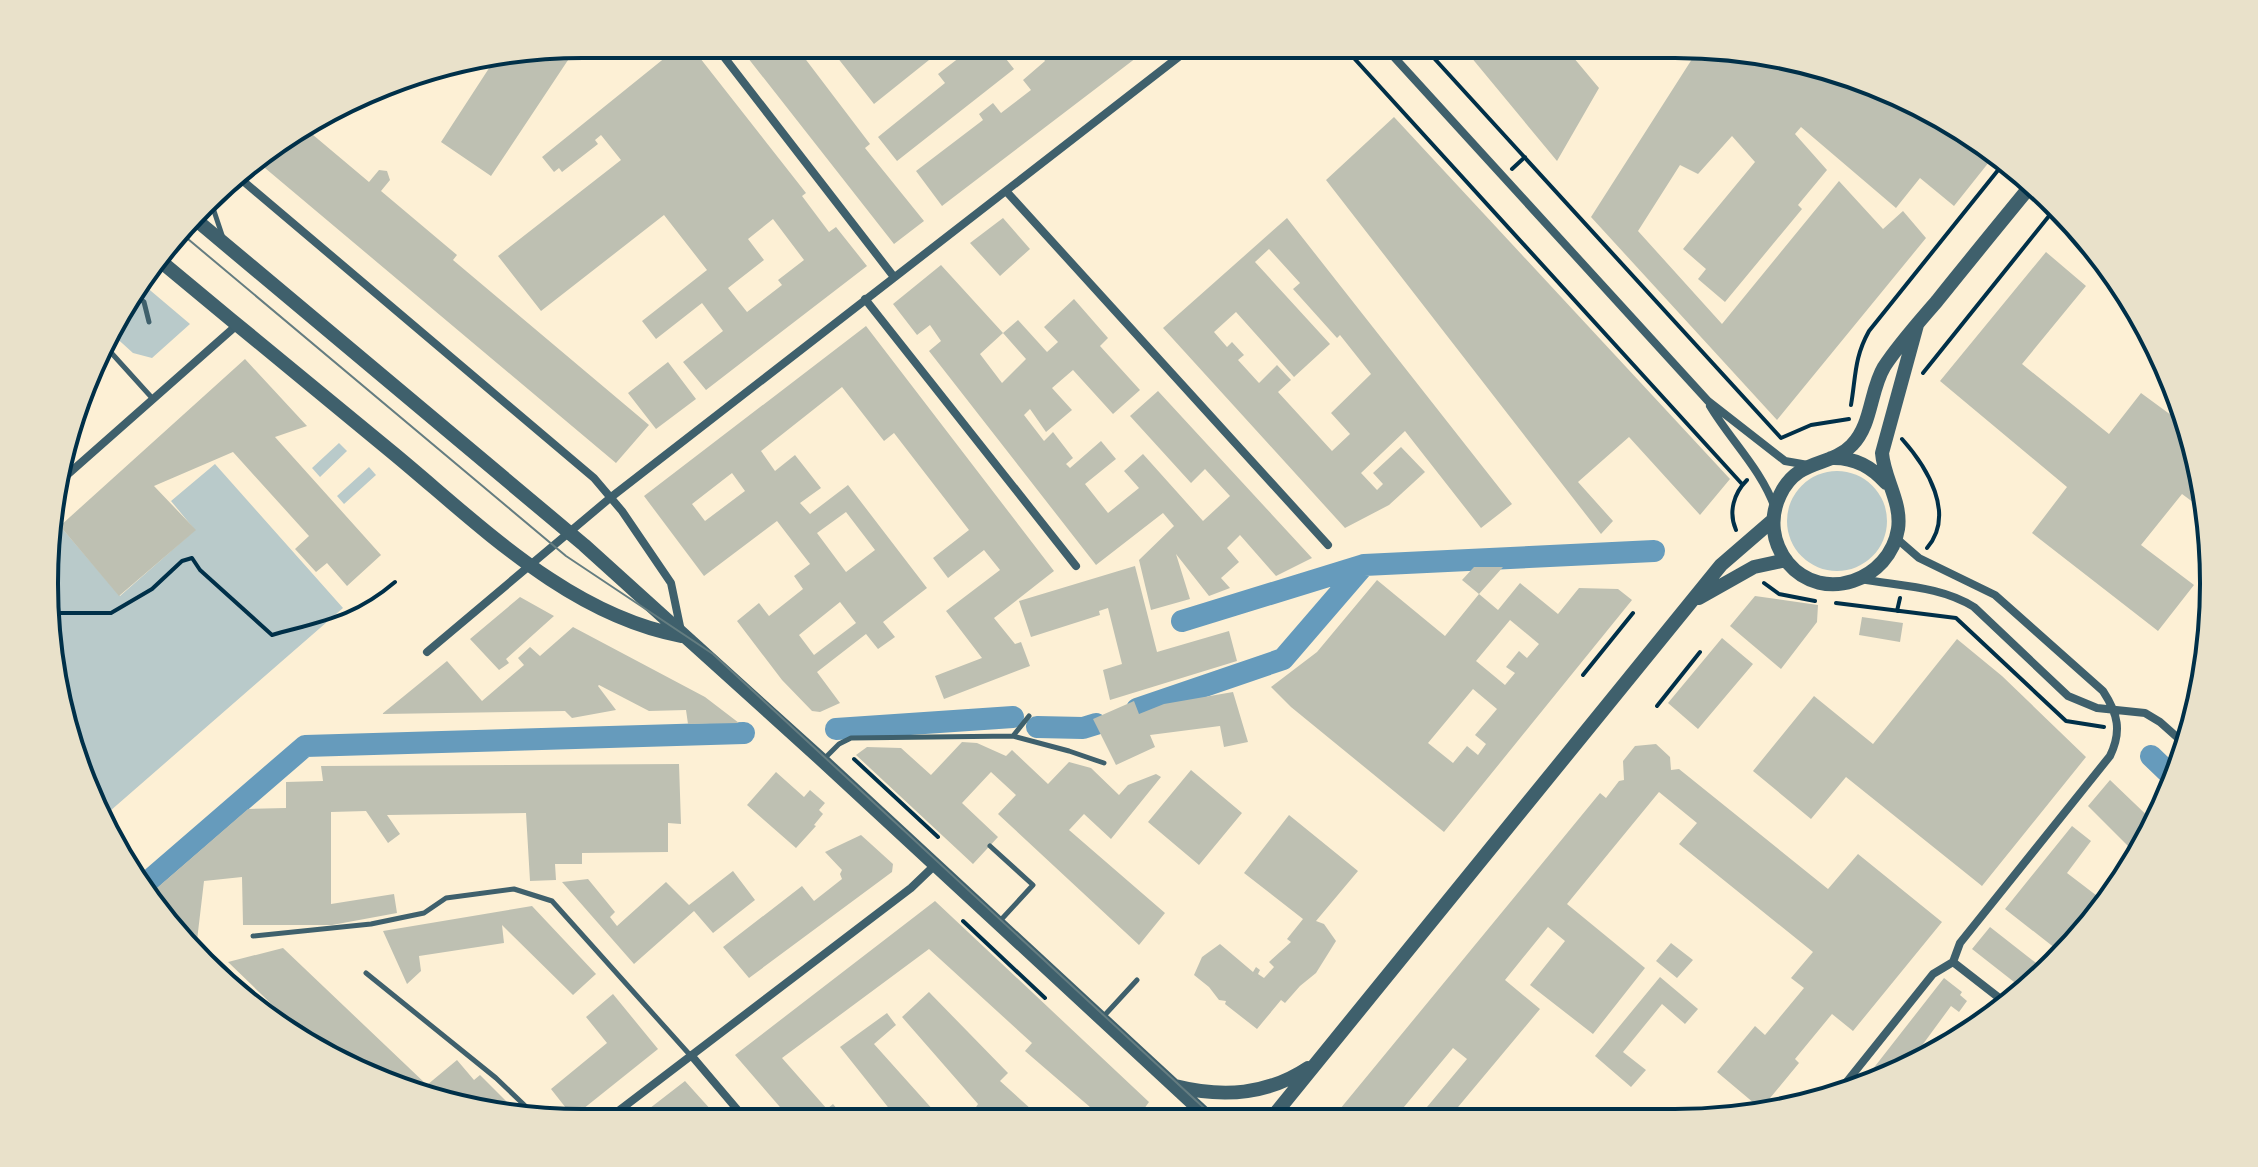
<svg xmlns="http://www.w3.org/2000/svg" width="2258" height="1167" viewBox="0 0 2258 1167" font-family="'Work Sans',sans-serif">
<rect width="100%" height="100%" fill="#fdf0d5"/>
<path fill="#b9caca" d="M 138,280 L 190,324 L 152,358 L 133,353 L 112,334 Z
M 339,443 L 347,451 L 320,477 L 312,468 Z
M 215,464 L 343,608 L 102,818 L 85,790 L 45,619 L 54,531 L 60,526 L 120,596 L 195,530 L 171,501 Z
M 369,467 L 376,475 L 344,504 L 337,496 Z
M1787 521a50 50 0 1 1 100 0a50 50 0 1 1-100 0Z"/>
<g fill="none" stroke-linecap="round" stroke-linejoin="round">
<path stroke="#669bbc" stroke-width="22" d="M 1182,621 L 1364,565
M 1137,709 L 1283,659 L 1364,565 L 1654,551
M 1037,727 L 1083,728 L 1096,724
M 836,729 L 1013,717
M 2151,756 L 2175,779
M 144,885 L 305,746 L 744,733"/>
</g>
<path fill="#bec0b2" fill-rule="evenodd" d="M 682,44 L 689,44 L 806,193 L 802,196 L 829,232 L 836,227 L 867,266 L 706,390 L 683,362 L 723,331 L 702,303 L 656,339 L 642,321 L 707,270 L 664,215 L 541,311 L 498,256 L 621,160 L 601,135 L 595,140 L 598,144 L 562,172 L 559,168 L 554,172 L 542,157 ZM 773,219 L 804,260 L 778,280 L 782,285 L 747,312 L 728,288 L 764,260 L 748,239 Z
M 737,44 L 794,44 L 870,144 L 865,148 L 924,221 L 894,244 Z
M 843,44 L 949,44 L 874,104 L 833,52 Z
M 977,44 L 986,52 L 995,45 L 1014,69 L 897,161 L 878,137 L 945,83 L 938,74 Z
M 1068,44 L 1153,45 L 942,206 L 916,171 L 983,120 L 979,114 L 993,103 L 1001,113 L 1031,90 L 1023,80 L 1045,61 L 1037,49 L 1038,45 L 1044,45 L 1053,55 Z
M 578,45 L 491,176 L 441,142 L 495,59 Z
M 1461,45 L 1563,45 L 1599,88 L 1557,161 Z
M 1701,45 L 1814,62 L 1914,100 L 1997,152 L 1954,206 L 1920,178 L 1896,208 L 1801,127 L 1795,134 L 1827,170 L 1798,205 L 1802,209 L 1725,302 L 1698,279 L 1706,269 L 1683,249 L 1755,162 L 1732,136 L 1698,174 L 1680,165 L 1638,231 L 1722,324 L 1839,181 L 1883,229 L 1903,211 L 1926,238 L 1777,420 L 1591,217 Z
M 1394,117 L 1730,479 L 1700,515 L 1629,437 L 1578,482 L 1613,521 L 1601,534 L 1326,180 Z
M 306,129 L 369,182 L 379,170 L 387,171 L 390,180 L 381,191 L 457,255 L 453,260 L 649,425 L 616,463 L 253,158 Z
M 1003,218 L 1030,249 L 1000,276 L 970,243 Z
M 1287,218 L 1512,504 L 1481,528 L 1405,431 L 1361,473 L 1377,490 L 1383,484 L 1373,473 L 1401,447 L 1425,472 L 1389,505 L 1345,528 L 1163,328 ZM 1269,249 L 1300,283 L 1293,289 L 1337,338 L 1340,335 L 1371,374 L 1331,413 L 1350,434 L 1332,451 L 1278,392 L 1291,380 L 1277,365 L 1259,383 L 1238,360 L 1244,355 L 1232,342 L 1227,347 L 1214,332 L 1236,312 L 1294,377 L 1330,344 L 1255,262 Z
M 2046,252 L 2086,286 L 2022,364 L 2109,434 L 2141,393 L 2190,429 L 2209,514 L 2182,494 L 2141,545 L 2194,585 L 2158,631 L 2032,533 L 2067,487 L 1940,381 Z
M 941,265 L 1003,333 L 980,354 L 1002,383 L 1026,359 L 1003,333 L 1018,320 L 1047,352 L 1058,342 L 1044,327 L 1074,299 L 1108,338 L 1100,346 L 1140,390 L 1113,414 L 1073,370 L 1052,388 L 1072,410 L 1046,432 L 1030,409 L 1024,415 L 1044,441 L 1053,432 L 1073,458 L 1066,464 L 1070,468 L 1101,441 L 1116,459 L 1085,484 L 1108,513 L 1139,488 L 1124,471 L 1143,454 L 1203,521 L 1230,496 L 1205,469 L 1191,483 L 1130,416 L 1158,391 L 1312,558 L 1276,576 L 1240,535 L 1227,548 L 1239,562 L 1221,578 L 1230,588 L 1209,596 L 1176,554 L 1190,599 L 1151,610 L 1139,560 L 1174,526 L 1163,513 L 1096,565 L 929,351 L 941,341 L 930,325 L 917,335 L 893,304 Z
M 866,326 L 1054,571 L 994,618 L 1015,644 L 1021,642 L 1030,666 L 944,699 L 935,676 L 982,658 L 946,611 L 1000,570 L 984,550 L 948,578 L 933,558 L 969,530 L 894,433 L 884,441 L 842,387 L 761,451 L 775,471 L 795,455 L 821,488 L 800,503 L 810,514 L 848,485 L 927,588 L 883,622 L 895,637 L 878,649 L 866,634 L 817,672 L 840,703 L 820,712 L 812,711 L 782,680 L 737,621 L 759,603 L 769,616 L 803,589 L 794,576 L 810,564 L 777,521 L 704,576 L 644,496 ZM 732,473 L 745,491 L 705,521 L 692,504 ZM 846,512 L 875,550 L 846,572 L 817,533 ZM 840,602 L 856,623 L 814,655 L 799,635 Z
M 245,359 L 307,426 L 275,437 L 381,555 L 347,586 L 327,563 L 316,572 L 295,549 L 309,536 L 233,452 L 154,486 L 196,530 L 119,596 L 60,526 Z
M 668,362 L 696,399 L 656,429 L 628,393 Z
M 1135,566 L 1157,652 L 1229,631 L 1237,661 L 1110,700 L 1103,670 L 1122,664 L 1108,608 L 1099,611 L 1100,615 L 1031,637 L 1019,601 Z
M 1474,567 L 1503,567 L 1479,594 L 1498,610 L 1520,583 L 1558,614 L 1579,588 L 1618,589 L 1632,600 L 1444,832 L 1291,707 L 1271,687 L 1317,652 L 1377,580 L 1445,636 L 1479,594 L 1462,580 ZM 1510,620 L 1539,644 L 1527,658 L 1519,651 L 1506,667 L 1515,673 L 1505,685 L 1476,661 ZM 1473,689 L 1497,709 L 1475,735 L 1486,744 L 1478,755 L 1467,746 L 1453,763 L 1428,743 Z
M 1755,596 L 1818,605 L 1817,622 L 1781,669 L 1730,626 Z
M 520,597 L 554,616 L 506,659 L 509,663 L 499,670 L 470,639 Z
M 1862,617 L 1903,623 L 1900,642 L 1859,635 Z
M 573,627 L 705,697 L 739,723 L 688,724 L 686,710 L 649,711 L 599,685 L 598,686 L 616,710 L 572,718 L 565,711 L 382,714 L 447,661 L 482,701 L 524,665 L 518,658 L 530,647 L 540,656 Z
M 1722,638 L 1753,664 L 1698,729 L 1668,703 Z
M 1957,639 L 2002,676 L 2086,757 L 1982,886 L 1846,777 L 1811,819 L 1753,771 L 1814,696 L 1873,744 Z
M 1233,692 L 1248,742 L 1224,747 L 1220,726 L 1150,735 L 1155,747 L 1116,765 L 1093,719 L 1134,701 L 1139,714 L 1164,704 Z
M 962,742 L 977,743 L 1006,756 L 1012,750 L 1048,784 L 1069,762 L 1091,768 L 1119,795 L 1128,785 L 1156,774 L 1161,777 L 1111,839 L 1084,814 L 1069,830 L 1165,913 L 1139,945 L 998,814 L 1016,795 L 991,772 L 962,803 L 998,837 L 973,864 L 856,755 L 867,747 L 901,748 L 931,775 Z
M 1656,744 L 1670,757 L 1671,770 L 1679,769 L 1828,889 L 1858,854 L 1942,922 L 1853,1031 L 1832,1014 L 1795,1059 L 1799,1063 L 1761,1109 L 1717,1072 L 1755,1026 L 1765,1035 L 1804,988 L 1791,978 L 1813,952 L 1679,844 L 1697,823 L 1659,792 L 1567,904 L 1645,968 L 1593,1034 L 1530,985 L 1565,941 L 1548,927 L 1505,980 L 1540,1009 L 1448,1119 L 1417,1119 L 1467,1059 L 1453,1048 L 1394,1119 L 1331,1120 L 1600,793 L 1606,798 L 1619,781 L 1624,780 L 1623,761 L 1635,746 Z
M 679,764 L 681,824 L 668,823 L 668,852 L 582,853 L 582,864 L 555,864 L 556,880 L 530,881 L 526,813 L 387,815 L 400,834 L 388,843 L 366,811 L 331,812 L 331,904 L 394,894 L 397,913 L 332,925 L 243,925 L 242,877 L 204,881 L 196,949 L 187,948 L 178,940 L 150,894 L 248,809 L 286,808 L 286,782 L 323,781 L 321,766 Z
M 1191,770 L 1242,813 L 1199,865 L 1148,822 Z
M 776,772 L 804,797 L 810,790 L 825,803 L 819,810 L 823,814 L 814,825 L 816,826 L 796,848 L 747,805 Z
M 2110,780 L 2157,825 L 2137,855 L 2088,806 Z
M 1289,815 L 1358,871 L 1316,921 L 1324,924 L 1336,941 L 1316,973 L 1300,986 L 1285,1003 L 1281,1000 L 1257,1029 L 1225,1004 L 1226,1001 L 1219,1000 L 1209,987 L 1194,975 L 1202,957 L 1220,944 L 1253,972 L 1256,967 L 1260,970 L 1258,974 L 1264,978 L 1274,967 L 1269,962 L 1291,942 L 1287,939 L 1303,919 L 1244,873 Z
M 2072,826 L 2091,841 L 2067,873 L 2105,902 L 2080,940 L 2059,958 L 2057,956 L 2060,952 L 2005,909 Z
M 861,835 L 893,864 L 892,872 L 749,978 L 723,947 L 802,886 L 814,901 L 842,879 L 840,874 L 842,870 L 825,852 Z
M 733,871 L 755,900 L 713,933 L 694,911 L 634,964 L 562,882 L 588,879 L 615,912 L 610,917 L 617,926 L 666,882 L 689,905 Z
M 935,901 L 1149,1102 L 1136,1120 L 1105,1120 L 1025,1051 L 1032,1043 L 929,949 L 782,1058 L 827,1109 L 833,1104 L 847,1121 L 792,1121 L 735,1055 Z
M 532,906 L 596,974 L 573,995 L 502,925 L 504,943 L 419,956 L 421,971 L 407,984 L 383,931 Z
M 1990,927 L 2045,970 L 2023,989 L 1972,949 Z
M 1671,943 L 1693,960 L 1677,978 L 1656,961 Z
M 283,948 L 427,1085 L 457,1060 L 474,1080 L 480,1075 L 523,1118 L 444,1105 L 344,1067 L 322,1053 L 228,962 Z
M 1660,977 L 1698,1009 L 1685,1024 L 1662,1004 L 1623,1052 L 1646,1070 L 1631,1087 L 1595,1056 Z
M 1944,978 L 1962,992 L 1960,995 L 1967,1001 L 1959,1012 L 1951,1006 L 1904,1070 L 1881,1082 L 1858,1088 Z
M 929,992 L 1008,1073 L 1000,1081 L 1043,1120 L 979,1121 L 980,1119 L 973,1112 L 978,1104 L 902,1017 Z
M 613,994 L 658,1049 L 573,1117 L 551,1089 L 607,1043 L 586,1017 Z
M 887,1013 L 896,1025 L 874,1044 L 943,1121 L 899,1121 L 840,1047 Z
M 685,1081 L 721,1121 L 632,1122 Z"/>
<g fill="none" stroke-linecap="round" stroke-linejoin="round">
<path stroke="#003049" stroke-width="4" d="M 1342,45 L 1742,484
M 1422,45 L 1781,438 L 1811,425 L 1849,419
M 1512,169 L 1525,157
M 1923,373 L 2057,206
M 1851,405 C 1856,376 1854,358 1869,331 L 2007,159
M 1902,439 C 1927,467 1956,514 1927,548
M 1736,530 C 1728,512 1734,493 1747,480
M 1764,583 L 1779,594 L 1815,601
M 1836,603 L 1956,618 L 2066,721 L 2104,727
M 1897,611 L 1900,598
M 46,613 L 111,613 L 152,589 L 182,561 L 192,558 L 200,570 L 272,635 C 322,621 354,617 395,582
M 1583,675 L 1633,613
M 1657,706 L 1700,652
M 854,759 L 938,837
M 963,921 L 1045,998"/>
<path stroke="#3f606c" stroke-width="5" d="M 211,202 L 222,235
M 131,292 L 144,302 L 149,322
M 106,347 L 153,399
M 1013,736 L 1029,716
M 823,760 L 839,744 L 851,738 L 1013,736 L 1069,751 L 1104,763
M 990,846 L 1033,885 L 999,922
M 253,936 L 371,924 L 424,913 L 446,898 L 514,889 L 552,901 L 690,1055
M 366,973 L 496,1078 L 540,1120
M 1103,1017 L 1137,980"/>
<path stroke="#3f606c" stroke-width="8" d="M 714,44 L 894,277
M 1383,45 L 1708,401 L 1785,461 L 1808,465
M 236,175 L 594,478 L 622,511 L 671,583 L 681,631
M 1006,191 L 1328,545
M 865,299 L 1076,566
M 1710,406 C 1731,441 1761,469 1775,508
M 58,483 L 237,325
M 1861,579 C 1899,586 1941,586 1974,607 L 2068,696 L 2097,708 L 2145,713 L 2160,722 L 2187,746
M 427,652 L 610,498 L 1194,45
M 1953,962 L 2007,1004
M 691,1055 L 747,1121
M 1837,1094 L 1933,974 L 1953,962 L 1960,943 L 2110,756 C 2122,731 2118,714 2103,691 L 1995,595 L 1919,558 L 1896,538
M 604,1122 L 911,888 L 935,865"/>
<path stroke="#3f606c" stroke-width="14" d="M 195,219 L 584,545 L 823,761 L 1211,1120
M 158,259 C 236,324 314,388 393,453 C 479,524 568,615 682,636
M 1917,325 L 1882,453 C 1884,479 1902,502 1898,529 C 1890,580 1823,605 1788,563 C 1772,543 1769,518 1780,495 C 1798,457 1830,468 1852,445 C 1872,425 1870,390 1884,367 C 1899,344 1919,322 1937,301 C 1969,261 2001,222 2033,183
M 1831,458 C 1853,457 1872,467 1886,483
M 1699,598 L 1754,567 L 1786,560
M 1175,1086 C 1223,1098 1267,1095 1308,1068
M 1270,1120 L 1721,565 L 1773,520"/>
<path stroke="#657d81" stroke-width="2" d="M 182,234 L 566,556 L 713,654 L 1217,1120"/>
</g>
<path d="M0 0H2258V1167H0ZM583 58H1675A525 525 0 0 1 2200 583V584A525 525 0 0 1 1675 1109H583A525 525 0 0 1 58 584V583A525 525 0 0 1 583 58Z" fill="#e9e1ca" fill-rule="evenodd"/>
<path fill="none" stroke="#003049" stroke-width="4" d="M583 58H1675A525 525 0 0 1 2200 583V584A525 525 0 0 1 1675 1109H583A525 525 0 0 1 58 584V583A525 525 0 0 1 583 58Z"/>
</svg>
